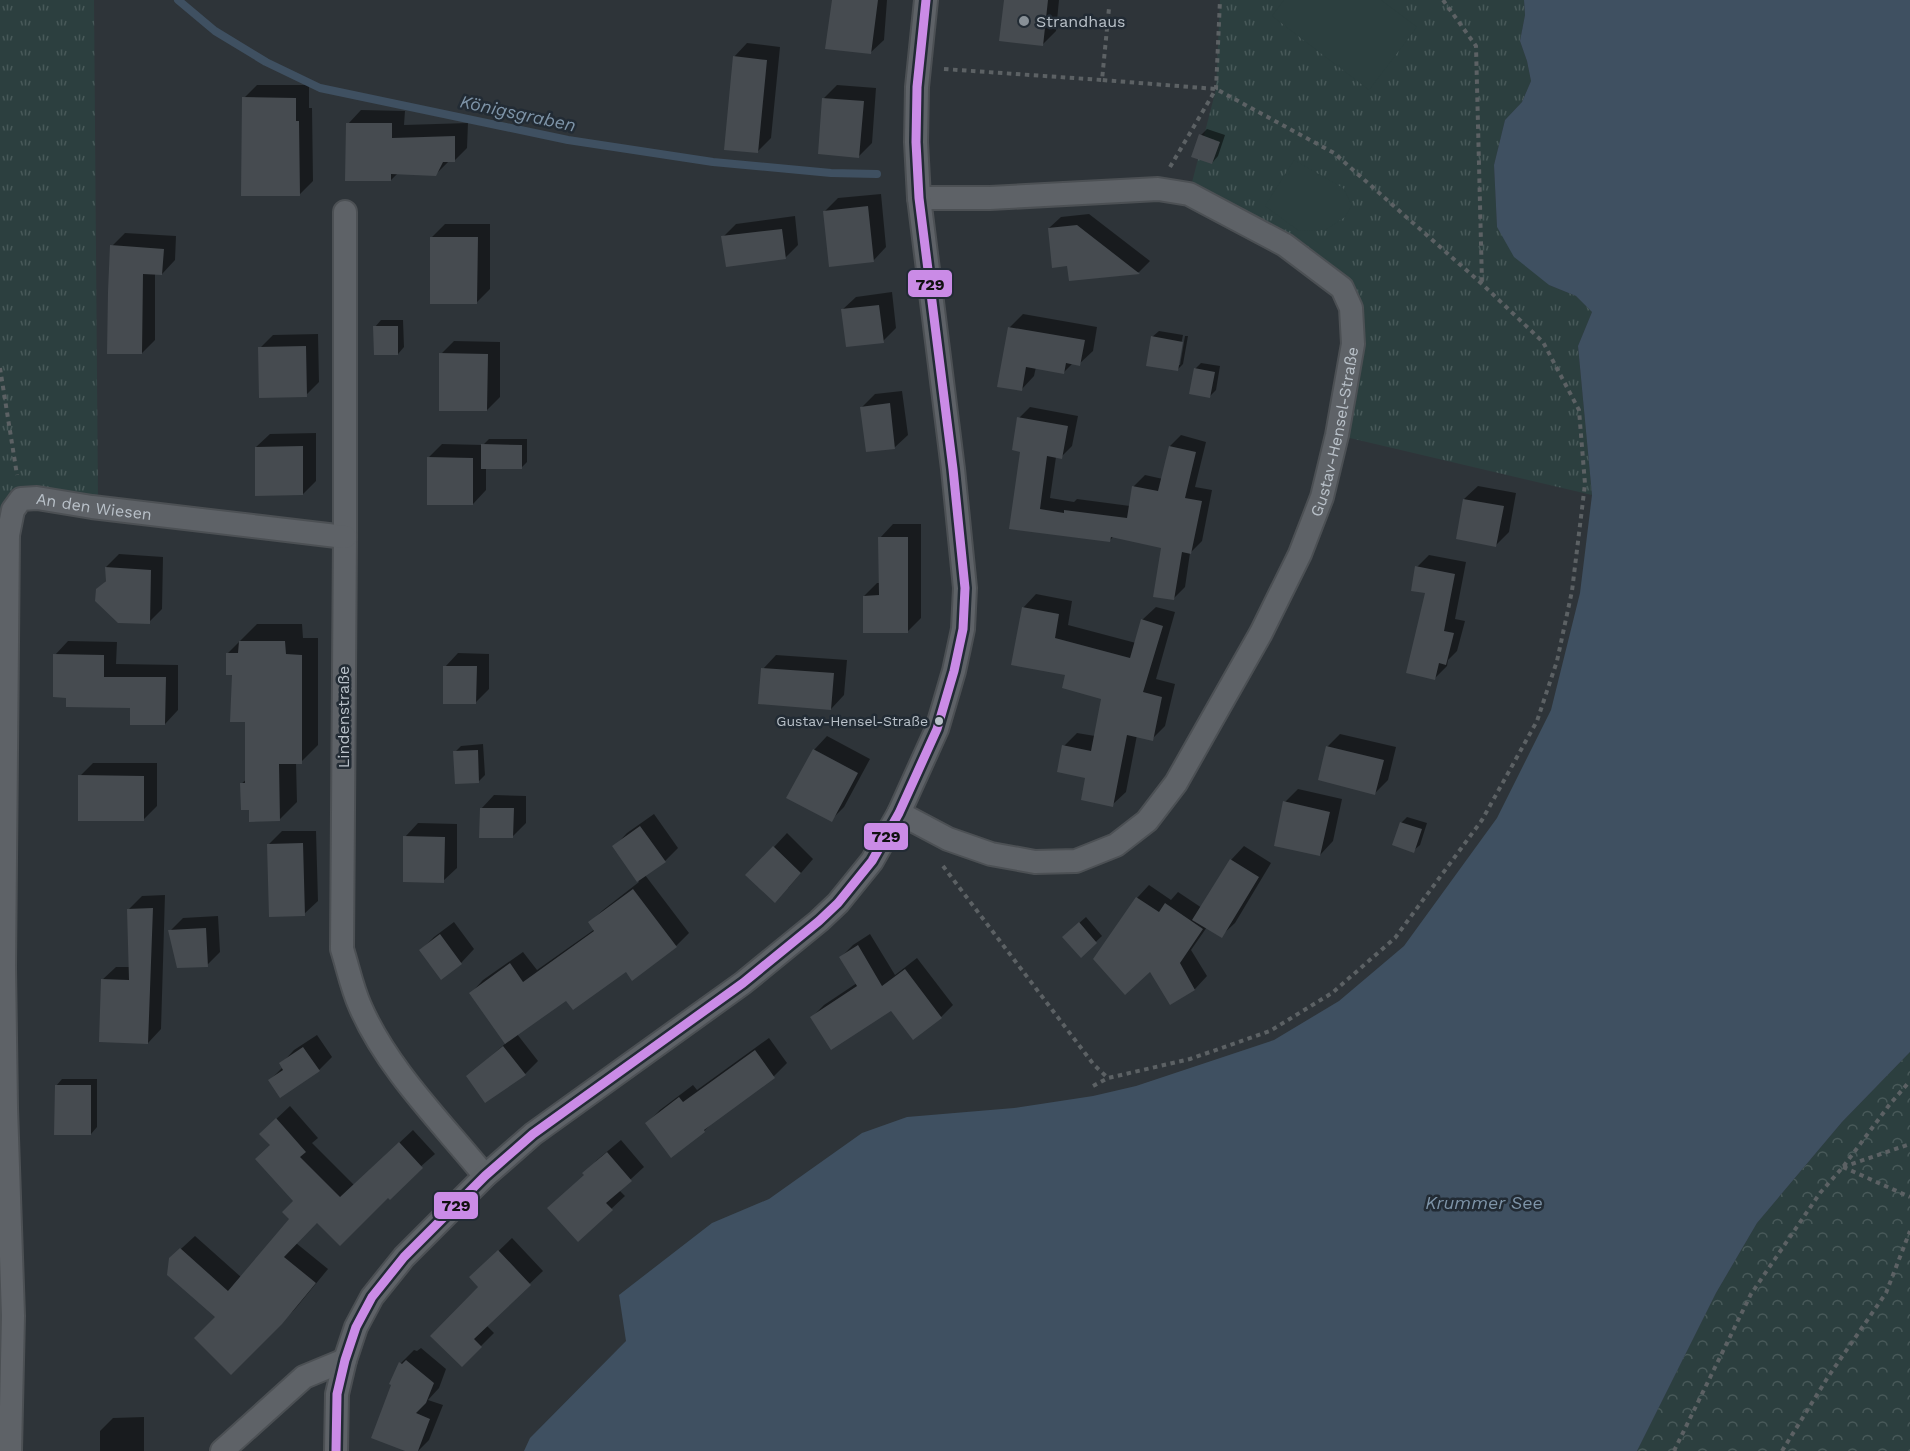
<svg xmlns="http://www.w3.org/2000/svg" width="1910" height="1451" viewBox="0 0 1910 1451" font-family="'Work Sans',sans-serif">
<defs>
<pattern id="grass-tufts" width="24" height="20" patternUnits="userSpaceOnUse" patternTransform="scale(1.5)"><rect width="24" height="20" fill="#2c3f3f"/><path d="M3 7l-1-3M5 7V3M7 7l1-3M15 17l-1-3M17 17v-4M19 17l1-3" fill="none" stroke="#485959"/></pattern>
<pattern id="forest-crowns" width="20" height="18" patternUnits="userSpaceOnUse" patternTransform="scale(1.5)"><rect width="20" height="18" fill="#2c3f3f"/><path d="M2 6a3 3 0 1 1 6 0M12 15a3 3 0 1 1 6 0" fill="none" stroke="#485959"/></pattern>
</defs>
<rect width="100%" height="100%" fill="#2e3439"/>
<path fill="url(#grass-tufts)" d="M 0,0 L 94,0 L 98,502 L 51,497 L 10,491 L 0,967 Z
M 1220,0 L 1524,0 L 1525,15 L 1520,41 L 1527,61 L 1531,81 L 1522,102 L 1505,120 L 1494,165 L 1497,227 L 1549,285 L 1576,296 L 1592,312 L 1578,346 L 1592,495 L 1337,435 L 1353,344 L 1342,288 L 1189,194 L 1216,89 Z"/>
<path fill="url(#forest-crowns)" d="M 1910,1052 L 1910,1451 L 1637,1451 L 1716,1293 L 1757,1223 L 1842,1122 Z"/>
<path fill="#2c3f3f" d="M 1284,0 L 1381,0 L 1417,27 L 1369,90 L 1272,16 Z
M 1294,160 L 1343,188 L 1352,205 L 1345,217 L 1325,230 L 1299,231 L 1265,206 Z"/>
<path fill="#3f5061" d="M 1524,0 L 1910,0 L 1910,1052 L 1842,1122 L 1757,1223 L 1716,1293 L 1637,1451 L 524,1451 L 530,1438 L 626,1341 L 619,1295 L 712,1223 L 769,1199 L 862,1133 L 907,1117 L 1014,1108 L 1093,1096 L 1136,1086 L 1274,1040 L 1339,1001 L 1404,946 L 1497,818 L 1551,710 L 1580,593 L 1592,495 L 1578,346 L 1592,312 L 1576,296 L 1549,285 L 1514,257 L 1497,227 L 1494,165 L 1505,120 L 1522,102 L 1531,81 L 1527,61 L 1520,41 L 1525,15 Z"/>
<path fill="#0007" d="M 833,0 L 887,0 L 884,40 L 870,53 Z
M 1005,0 L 1059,0 L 1056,31 L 1043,44 Z
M 747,43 L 780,47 L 771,138 L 758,151 L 734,57 Z
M 257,85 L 309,85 L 309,108 L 312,108 L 313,181 L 300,194 L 244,98 Z
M 837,85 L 876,88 L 872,143 L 859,156 L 824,98 Z
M 361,110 L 405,111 L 404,125 L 468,123 L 467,148 L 454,161 L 449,161 L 436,174 L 398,173 L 391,180 L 348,124 Z
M 1207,129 L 1225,135 L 1218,156 L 1212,163 L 1201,135 Z
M 881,194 L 886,247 L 873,261 L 825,211 L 838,198 Z
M 1089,214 L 1150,261 L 1139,272 L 1070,280 L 1068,265 L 1049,228 L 1061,217 Z
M 795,216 L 798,245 L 785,258 L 723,237 L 736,224 Z
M 445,224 L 490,224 L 490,289 L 477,302 L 432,237 Z
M 125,233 L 176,236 L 175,260 L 162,274 L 155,273 L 155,340 L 142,353 L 112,246 Z
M 892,292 L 896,328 L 883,341 L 842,310 L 856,297 Z
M 1023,314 L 1097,327 L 1093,351 L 1079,364 L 1073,363 L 1064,372 L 1036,367 L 1034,376 L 1021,390 L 1009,328 Z
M 381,320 L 403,320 L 404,347 L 398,354 L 375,327 Z
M 1159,331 L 1183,335 L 1177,365 L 1180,365 L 1185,336 L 1188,336 L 1183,364 L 1177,370 L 1152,337 Z
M 318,334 L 319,382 L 306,395 L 260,348 L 273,335 Z
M 454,341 L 500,342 L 500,397 L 487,410 L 441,354 Z
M 1201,363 L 1220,366 L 1216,390 L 1210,396 L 1195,369 Z
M 902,391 L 908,435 L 894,448 L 862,407 L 875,394 Z
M 1030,407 L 1078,416 L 1072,446 L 1061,457 L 1056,457 L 1050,498 L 1074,502 L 1077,499 L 1130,506 L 1134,486 L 1145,475 L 1163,479 L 1170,446 L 1181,435 L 1206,442 L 1195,487 L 1212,490 L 1202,541 L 1190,553 L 1185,587 L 1174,598 L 1162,546 L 1114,536 L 1110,540 L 1010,527 L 1022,450 L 1019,418 Z
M 316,433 L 316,481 L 303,494 L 256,447 L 270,434 Z
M 489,439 L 527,439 L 527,462 L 521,468 L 486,468 L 486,490 L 473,504 L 428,458 L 442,444 L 483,445 Z
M 1478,486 L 1516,493 L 1509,532 L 1496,545 L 1464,499 Z
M 893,524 L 921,524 L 921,618 L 908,631 L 864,596 L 877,583 L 881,583 L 880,538 Z
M 119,554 L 163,557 L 162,609 L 149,622 L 97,589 L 107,580 L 106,567 Z
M 1429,555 L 1466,562 L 1455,619 L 1465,621 L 1457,651 L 1448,660 L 1447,666 L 1435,678 L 1427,592 L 1417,567 Z
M 1036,594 L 1072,601 L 1068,625 L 1136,643 L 1142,620 L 1156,607 L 1175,612 L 1156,679 L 1175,684 L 1165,726 L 1152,739 L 1137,735 L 1126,792 L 1112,805 L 1087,777 L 1064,746 L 1077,733 L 1095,736 L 1103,698 L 1067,673 L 1023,608 Z
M 257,624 L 302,624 L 303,638 L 318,638 L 318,745 L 301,762 L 296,762 L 297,802 L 280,819 L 251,809 L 241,784 L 247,779 L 247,721 L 228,653 Z
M 68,641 L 117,642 L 116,664 L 178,665 L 178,710 L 165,724 L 131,707 L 68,696 L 55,655 Z
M 458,653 L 489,654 L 489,689 L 475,703 L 445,667 Z
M 776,655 L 847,660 L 844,695 L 831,709 L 763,669 Z
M 1340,734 L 1396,747 L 1388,780 L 1375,793 L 1327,747 Z
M 827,736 L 870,759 L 844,807 L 831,820 L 814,750 Z
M 483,744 L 485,775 L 479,781 L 455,752 L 461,746 Z
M 93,763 L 157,763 L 157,806 L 143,820 L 80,776 Z
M 1298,789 L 1342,799 L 1333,841 L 1320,855 L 1285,802 Z
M 494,795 L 526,796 L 526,823 L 513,836 L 481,809 Z
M 654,814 L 678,848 L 665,861 L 645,875 L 689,933 L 676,946 L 632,979 L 626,970 L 566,999 L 517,1034 L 538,1061 L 525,1074 L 468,1076 L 506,1043 L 471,993 L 483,980 L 523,952 L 537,970 L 595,929 L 590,922 L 603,910 L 639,882 L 614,847 L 627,833 Z
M 1407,817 L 1427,823 L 1420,845 L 1413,851 L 1401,823 Z
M 418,823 L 457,824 L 457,868 L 443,881 L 405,837 Z
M 282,831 L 316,831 L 318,901 L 304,914 L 269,844 Z
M 787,833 L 813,859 L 788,888 L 748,875 Z
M 1244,846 L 1271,863 L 1235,923 L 1221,936 L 1207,927 L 1191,950 L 1207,976 L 1195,989 L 1171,1003 L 1137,898 L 1149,885 L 1171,900 L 1178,892 L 1202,908 L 1231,860 Z
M 165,895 L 161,1029 L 148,1043 L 102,980 L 116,967 L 130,967 L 129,909 L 142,896 Z
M 218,916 L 220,952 L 207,965 L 170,931 L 183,918 Z
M 1086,917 L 1102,936 L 1081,956 L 1070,931 Z
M 454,922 L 474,949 L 461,963 L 441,978 L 421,950 L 434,937 Z
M 870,934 L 895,975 L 917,958 L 953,1005 L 941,1017 L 892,1009 L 812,1017 L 824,1005 L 857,983 L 841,957 L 853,945 Z
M 317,1035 L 332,1057 L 319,1070 L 270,1080 L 283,1067 L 281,1064 L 294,1050 Z
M 769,1038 L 787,1063 L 774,1076 L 716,1119 L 704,1131 L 671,1156 L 647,1123 L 660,1110 L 693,1085 L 697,1090 Z
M 62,1079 L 97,1079 L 97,1127 L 91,1134 L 56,1086 Z
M 290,1106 L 318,1138 L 312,1143 L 354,1185 L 413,1130 L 435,1154 L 388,1195 L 318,1221 L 296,1243 L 328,1269 L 295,1309 L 231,1373 L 218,1317 L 171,1258 L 195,1236 L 241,1277 L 291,1219 L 295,1201 L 271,1145 L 274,1121 Z
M 621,1140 L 644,1167 L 619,1190 L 625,1196 L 578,1240 L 585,1174 L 597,1160 Z
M 512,1238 L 543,1271 L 486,1325 L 494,1333 L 462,1365 L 485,1264 Z
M 421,1348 L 446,1369 L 439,1388 L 428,1400 L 443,1405 L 429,1440 L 418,1451 L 410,1451 L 393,1384 L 391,1383 L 401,1363 L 414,1350 L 417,1351 Z
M 144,1417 L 144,1451 L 100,1451 L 100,1431 L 113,1418 Z"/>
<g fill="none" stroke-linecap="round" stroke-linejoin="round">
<path stroke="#3f5061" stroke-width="8" d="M 178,0 L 215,31 L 266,62 L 320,88 L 568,140 L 713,162 L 831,173 L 877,174"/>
</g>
<path fill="#464b50" d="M 832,0 L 878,0 L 871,54 L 825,49 Z
M 1004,0 L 1048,0 L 1043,46 L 999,41 Z
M 733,56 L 767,60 L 758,153 L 724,150 Z
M 242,97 L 296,98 L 296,121 L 299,121 L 300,196 L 241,196 Z
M 822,98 L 864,101 L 859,158 L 818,154 Z
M 346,123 L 392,123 L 392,138 L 455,136 L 455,162 L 443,162 L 436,176 L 391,174 L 391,181 L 345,181 Z
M 1199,134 L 1220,142 L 1212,164 L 1191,157 Z
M 868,206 L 874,262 L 829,267 L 823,211 Z
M 1077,225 L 1140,274 L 1069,281 L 1067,266 L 1052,268 L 1048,228 Z
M 782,229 L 786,259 L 726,267 L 721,236 Z
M 430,237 L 478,237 L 477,304 L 430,304 Z
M 110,245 L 164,249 L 162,275 L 143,274 L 142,354 L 107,354 L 108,292 Z
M 879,305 L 884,343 L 846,347 L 841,309 Z
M 373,326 L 398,326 L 398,355 L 374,355 Z
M 1008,327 L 1085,340 L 1080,366 L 1066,363 L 1064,374 L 1026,367 L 1022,391 L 997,387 Z
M 1151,336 L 1183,342 L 1178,371 L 1146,366 Z
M 306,346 L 307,397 L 259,398 L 258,347 Z
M 439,353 L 488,354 L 487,411 L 439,411 Z
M 1194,368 L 1215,372 L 1210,398 L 1189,394 Z
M 890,403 L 895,449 L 866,452 L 860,407 Z
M 1017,417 L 1068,426 L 1062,459 L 1047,456 L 1040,509 L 1064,513 L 1064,510 L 1127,518 L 1132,486 L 1158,491 L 1169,446 L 1196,452 L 1185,498 L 1202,501 L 1191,554 L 1182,552 L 1174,600 L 1153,597 L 1161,548 L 1111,537 L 1110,542 L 1009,529 L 1020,452 L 1012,450 Z
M 481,444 L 522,445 L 522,469 L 481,469 Z
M 303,446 L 303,495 L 255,496 L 255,447 Z
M 427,457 L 473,458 L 473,505 L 427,505 Z
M 1463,499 L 1504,506 L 1496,547 L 1456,539 Z
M 878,537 L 908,537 L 908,633 L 863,633 L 863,596 L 879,595 Z
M 1415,566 L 1455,574 L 1444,631 L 1454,633 L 1446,665 L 1439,663 L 1435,680 L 1406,673 L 1425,593 L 1411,591 Z
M 105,567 L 151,570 L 150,624 L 118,623 L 95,601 L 96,589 L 106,581 Z
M 1022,607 L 1059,614 L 1055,638 L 1130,658 L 1141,619 L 1163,626 L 1143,692 L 1162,697 L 1153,741 L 1127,735 L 1113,807 L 1081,800 L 1085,778 L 1057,772 L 1062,745 L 1091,751 L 1101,699 L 1062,688 L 1065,675 L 1011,665 Z
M 239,641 L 285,641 L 286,654 L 302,655 L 302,764 L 279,764 L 280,821 L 249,822 L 249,810 L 241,810 L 240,783 L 245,783 L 245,722 L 230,722 L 232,675 L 226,675 L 226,653 L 238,653 Z
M 53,654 L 104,655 L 104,677 L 166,677 L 165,725 L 130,725 L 130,708 L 66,707 L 66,698 L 53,697 Z
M 443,666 L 477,666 L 476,704 L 443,704 Z
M 761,668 L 834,673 L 831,710 L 758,704 Z
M 1326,746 L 1384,760 L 1375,795 L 1318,780 Z
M 813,749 L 858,773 L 832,822 L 786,798 Z
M 478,750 L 479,783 L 455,784 L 453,751 Z
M 78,775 L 144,776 L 144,821 L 78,821 Z
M 1283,801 L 1330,812 L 1320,856 L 1274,846 Z
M 480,808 L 514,808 L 513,838 L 479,838 Z
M 1400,822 L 1422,829 L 1414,853 L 1392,845 Z
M 640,826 L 666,862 L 637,882 L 612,846 Z
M 403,836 L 445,837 L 444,883 L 403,882 Z
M 303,843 L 305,916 L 269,917 L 267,844 Z
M 773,846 L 801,873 L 775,903 L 745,875 Z
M 1230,859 L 1259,877 L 1222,938 L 1192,920 Z
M 633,889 L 677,947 L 632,981 L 626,972 L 573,1010 L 566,1001 L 505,1044 L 469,993 L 510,963 L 523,982 L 594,931 L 588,922 Z
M 1136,897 L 1159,912 L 1165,903 L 1203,929 L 1180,963 L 1195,990 L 1170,1005 L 1150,972 L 1125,995 L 1093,959 Z
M 153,908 L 148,1044 L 99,1042 L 101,979 L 129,980 L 127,909 Z
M 1079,922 L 1097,943 L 1081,958 L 1062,937 Z
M 206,928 L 208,967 L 177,968 L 168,930 Z
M 440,934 L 462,964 L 441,980 L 419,950 Z
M 858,945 L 882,986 L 905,969 L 942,1018 L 913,1040 L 891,1011 L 831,1050 L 810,1017 L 857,986 L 839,957 Z
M 503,1046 L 526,1075 L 485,1103 L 466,1076 Z
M 303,1047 L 320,1071 L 280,1098 L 268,1080 L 283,1070 L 279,1063 Z
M 755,1050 L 775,1078 L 704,1130 L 705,1132 L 671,1158 L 645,1123 L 679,1097 L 683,1102 Z
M 55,1085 L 91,1085 L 91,1135 L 54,1135 Z
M 276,1118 L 306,1152 L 300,1157 L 340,1197 L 399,1142 L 423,1168 L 390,1200 L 388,1198 L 340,1246 L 317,1223 L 284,1257 L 316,1283 L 282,1324 L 231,1375 L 194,1338 L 215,1317 L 167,1275 L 169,1258 L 180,1248 L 228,1291 L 289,1219 L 282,1212 L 293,1201 L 255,1159 L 270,1145 L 259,1134 Z
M 607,1152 L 632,1181 L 606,1203 L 613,1210 L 578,1242 L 547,1208 L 584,1175 L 582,1173 Z
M 498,1250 L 531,1285 L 474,1339 L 482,1347 L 462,1367 L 430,1336 L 478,1287 L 469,1277 Z
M 406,1360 L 434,1383 L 426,1403 L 416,1413 L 430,1419 L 418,1451 L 405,1451 L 371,1438 L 391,1385 L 389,1384 L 399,1362 L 402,1364 Z"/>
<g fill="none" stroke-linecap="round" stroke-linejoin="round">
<g stroke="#4c5054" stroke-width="26">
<g id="minor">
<path d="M 345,212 L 345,537 L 342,949 C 348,968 352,988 360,1006 C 387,1069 443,1124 485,1176"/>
<path id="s1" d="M 899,813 L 948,839 L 991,854 L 1035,862 L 1076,861 L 1116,845 L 1147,821 L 1176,783 L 1261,633 L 1300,554 L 1322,497 L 1337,435 L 1353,344 L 1351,308 L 1342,288 L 1285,245 L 1189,194 L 1158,189 L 990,198 L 919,198"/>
<path id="s2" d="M 10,1451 L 13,1316 L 6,1108 L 4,967 L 8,535 L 13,510 L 21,499 L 37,498 L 92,507 L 345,537"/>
<path d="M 222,1451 L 304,1377 L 345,1360"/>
<path d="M 336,1451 L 337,1394 L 345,1360 L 356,1327 L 372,1297 L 404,1257 L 485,1176 L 533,1134 L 743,983 L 819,921 L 838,903 L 872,861 L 899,813 L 937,729 L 954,671 L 963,629 L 965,588 L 953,469 L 919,198 L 916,142 L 917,87 L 926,0"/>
</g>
</g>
<path stroke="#5c6164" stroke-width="4" stroke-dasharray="4.5 4.5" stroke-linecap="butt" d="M 1443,0 L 1476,46 L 1482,283
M 944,69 L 1102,80 L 1109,8
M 1170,167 L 1216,89 L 1220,0
M 0,368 L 17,475
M 943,866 L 1094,1065 L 1108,1078 L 1190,1059 L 1270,1031 L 1332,993 L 1395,938 L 1482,820 L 1537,721 L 1557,661 L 1572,591 L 1585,484 L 1579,410 L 1543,342 L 1482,284 L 1334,153 L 1216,89 L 1102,80
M 1093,1086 L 1108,1078
M 1843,1167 L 1910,1197
M 1843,1167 L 1910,1144
M 1674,1451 L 1751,1294 L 1820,1193 L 1843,1167 L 1890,1104 L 1910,1081
M 1782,1451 L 1828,1377 L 1886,1293 L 1910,1231"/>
<use href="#minor" stroke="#5e6267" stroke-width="22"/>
<g stroke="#222b34" stroke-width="14">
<path id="bus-1" d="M 336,1451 L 337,1394 L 345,1360 L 356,1327 L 372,1297 L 404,1257 L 485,1176 L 533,1134 L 743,983 L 819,921 L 838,903 L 872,861 L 899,813 L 937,729 L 954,671 L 963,629 L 965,588 L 953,469 L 919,198 L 916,142 L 917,87 L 926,0"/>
</g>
<use href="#bus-1" stroke="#ca8be6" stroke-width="9"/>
</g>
<circle fill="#889097" stroke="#222b34" stroke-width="2" cx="1024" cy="21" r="6"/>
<circle fill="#b9c1c9" stroke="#222b34" stroke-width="2" cx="939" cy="721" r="5"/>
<g text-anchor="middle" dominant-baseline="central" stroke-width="5" stroke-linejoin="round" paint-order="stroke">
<g font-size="14" fill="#b9c1c9" stroke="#222b34" text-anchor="end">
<text x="928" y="721">Gustav-Hensel-Straße</text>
</g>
<g font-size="16" fill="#b9c1c9" stroke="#222b34" text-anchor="start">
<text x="1036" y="21">Strandhaus</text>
</g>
<g font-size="16" fill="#b9c1c9" stroke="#222b34">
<text stroke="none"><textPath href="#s1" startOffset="705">Gustav-Hensel-Straße</textPath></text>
<text stroke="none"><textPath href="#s2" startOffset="1029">An den Wiesen</textPath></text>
<text transform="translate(343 717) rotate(-90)">Lindenstraße</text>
</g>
<g font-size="18" font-style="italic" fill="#7e94a8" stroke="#222b34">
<text transform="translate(518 113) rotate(12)">Königsgraben</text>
<text x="1484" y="1202">Krummer See</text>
</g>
</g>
<g stroke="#222b34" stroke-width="2">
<rect x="907" y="269" width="46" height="29" rx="6" fill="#ca8be6"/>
<rect x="863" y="822" width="46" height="29" rx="6" fill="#ca8be6"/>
<rect x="433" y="1191" width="46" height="29" rx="6" fill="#ca8be6"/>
</g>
<g font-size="16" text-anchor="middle" font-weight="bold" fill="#111">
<text x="930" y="290">729</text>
<text x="886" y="842">729</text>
<text x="456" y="1211">729</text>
</g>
</svg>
